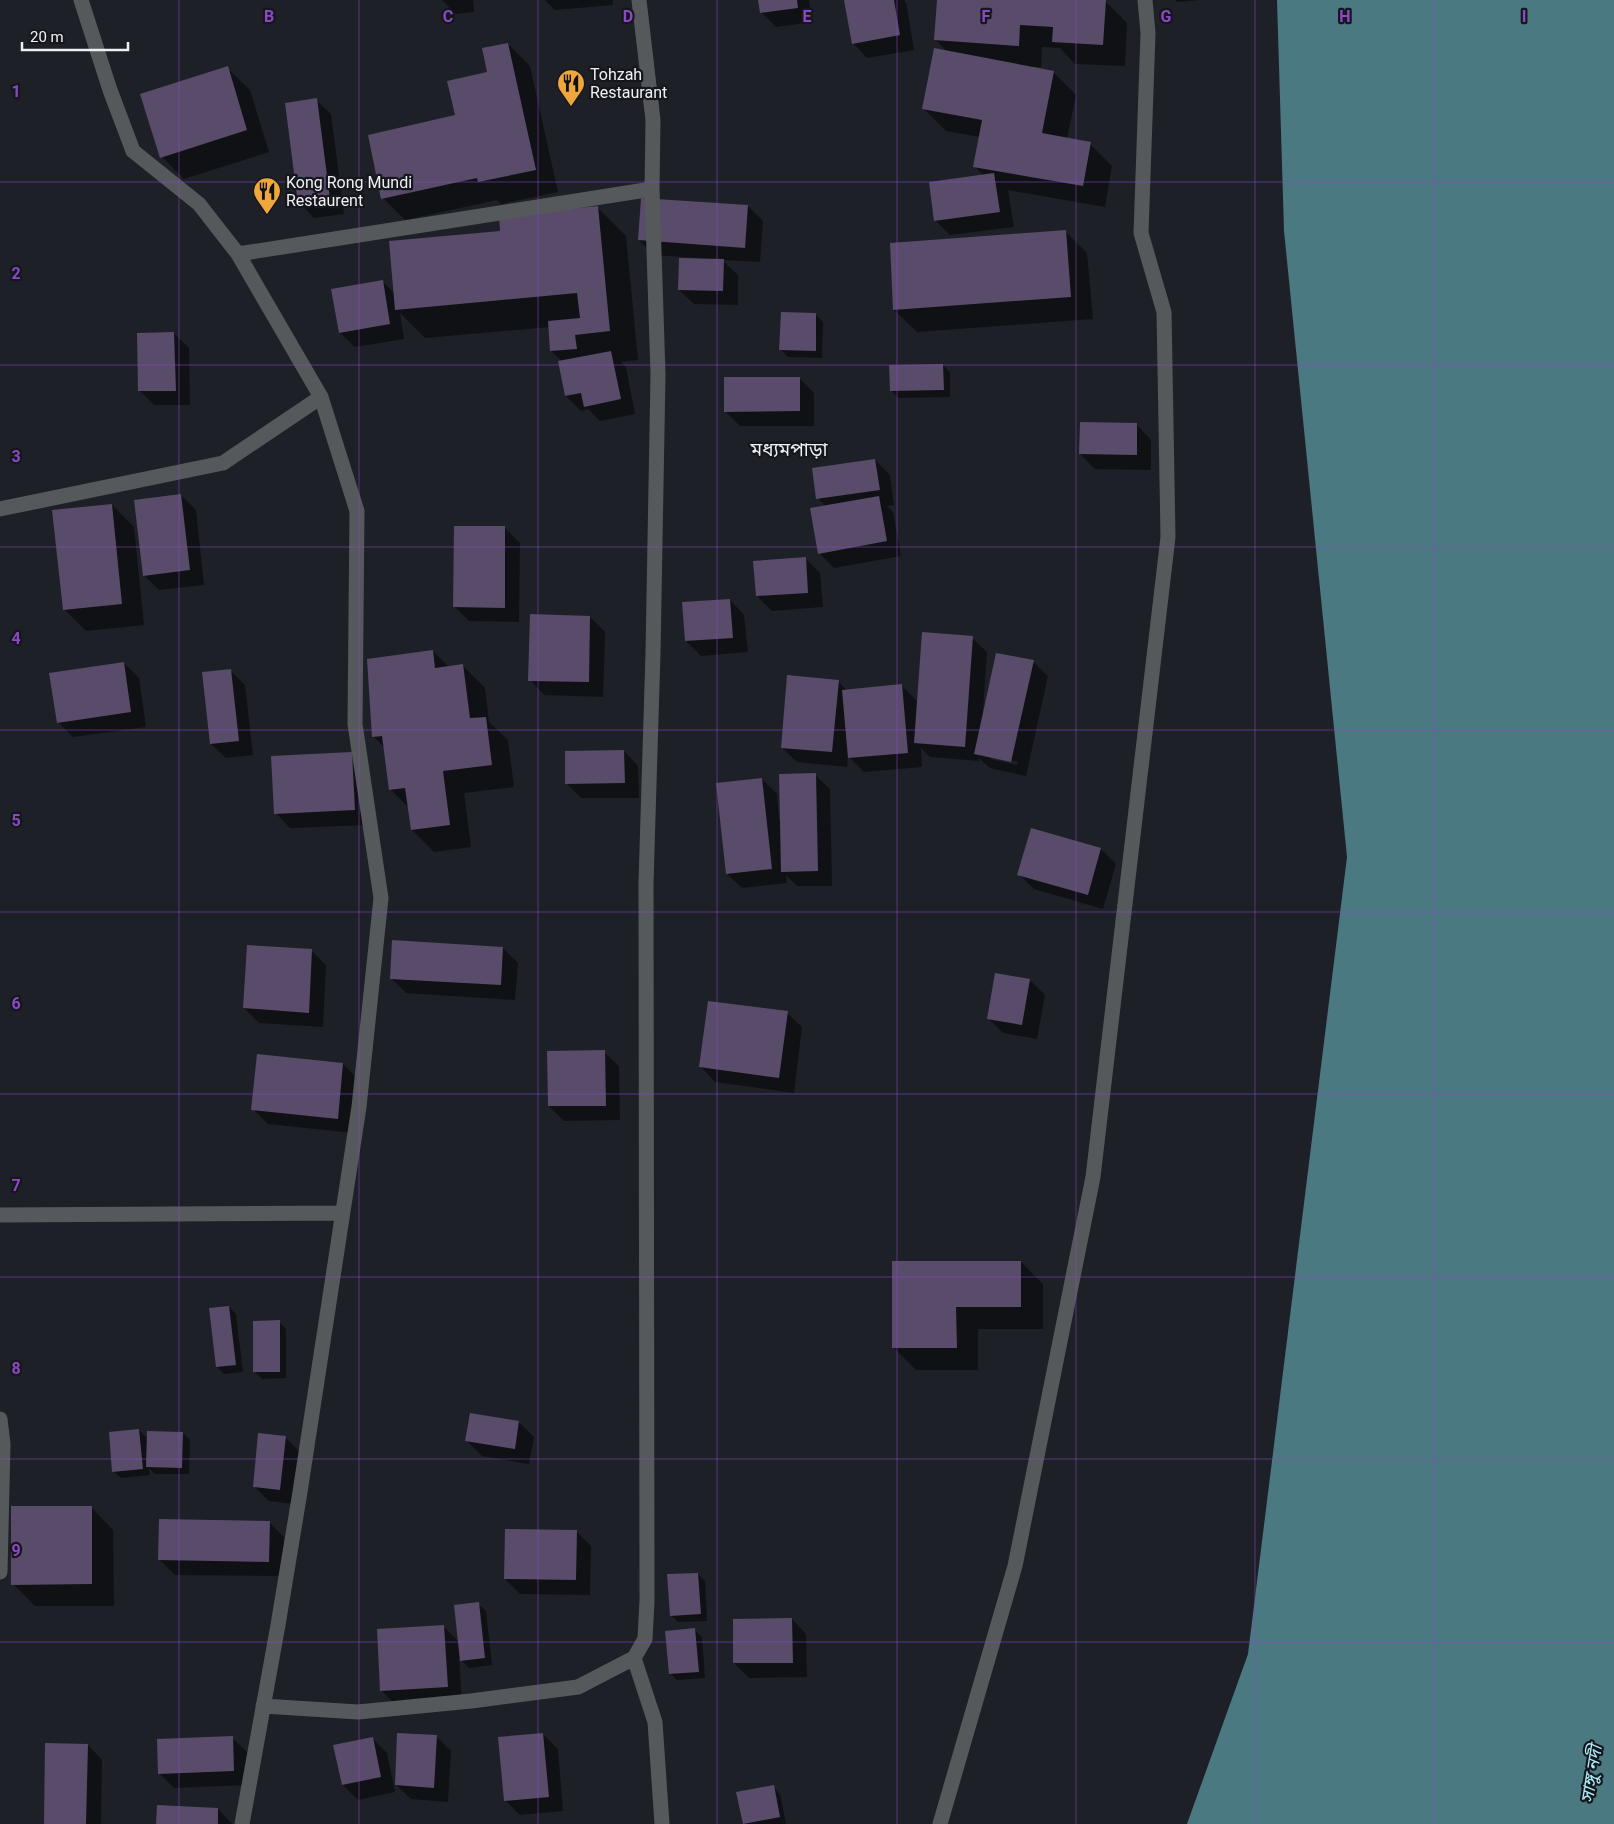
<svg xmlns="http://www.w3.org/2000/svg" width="1614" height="1824" viewBox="0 0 1614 1824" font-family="Roboto,'Noto Sans Bengali',sans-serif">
<rect width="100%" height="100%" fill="#1e2027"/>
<path fill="#4a7981" d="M 1277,0 L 1614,0 L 1614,1824 L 1187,1824 L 1248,1654 L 1347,857 L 1284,231 Z"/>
<path fill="#0007" fill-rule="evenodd" d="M 442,0 L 473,0 L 474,12 L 456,14 Z
M 545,0 L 613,0 L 613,5 L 555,10 Z
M 760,0 L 809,0 L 812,22 L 776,27 L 761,12 Z
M 845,0 L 904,0 L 906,2 L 914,50 L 867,58 L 853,43 Z
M 938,0 L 1105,1 L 1127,23 L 1125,66 L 1075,64 L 1060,48 L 1042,47 L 1041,67 L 1033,67 L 1033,68 L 1053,72 L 1076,95 L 1067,139 L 1090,144 L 1112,166 L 1105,207 L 1008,190 L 1014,227 L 950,235 L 935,220 L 984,176 L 974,166 L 980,137 L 946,131 L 924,109 L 947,52 L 936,40 Z
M 1175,0 L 1200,0 L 1177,2 Z
M 508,44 L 530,66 L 558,192 L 501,204 L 497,200 L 405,220 L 383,198 L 457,116 Z
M 227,68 L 250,90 L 269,152 L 184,179 L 162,157 Z
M 316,100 L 331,114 L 344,214 L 314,218 L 300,203 Z
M 748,206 L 763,221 L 760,262 L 722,260 L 738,275 L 738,305 L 694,304 L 679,290 L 697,258 L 654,255 L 639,240 Z
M 597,207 L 626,236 L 638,360 L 621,362 L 626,367 L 635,414 L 600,421 L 588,409 L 581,411 L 566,396 L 562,361 L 551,351 L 550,327 L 425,338 L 400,313 L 404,339 L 355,347 L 340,333 L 382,281 L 395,294 L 501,232 Z
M 1065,231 L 1087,253 L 1093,319 L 917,332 L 894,310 Z
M 816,315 L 823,322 L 822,358 L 788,357 L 781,350 Z
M 174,333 L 189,348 L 190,405 L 154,405 L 139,390 Z
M 943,365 L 950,373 L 950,397 L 898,398 L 891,390 Z
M 799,378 L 814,393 L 814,426 L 740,426 L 725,411 Z
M 1137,425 L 1151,440 L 1151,470 L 1095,469 L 1080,454 Z
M 875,460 L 890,475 L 894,505 L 887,506 L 893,512 L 901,556 L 834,568 L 819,553 L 826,507 L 818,498 Z
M 181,495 L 196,510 L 204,585 L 159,590 L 144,575 Z
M 112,505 L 134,527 L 144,625 L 86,631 L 64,609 Z
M 505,528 L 520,543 L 519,622 L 469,621 L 454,606 Z
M 805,558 L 820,573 L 823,607 L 772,611 L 757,596 Z
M 730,600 L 744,615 L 748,652 L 701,656 L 686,641 Z
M 590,617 L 605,632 L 603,697 L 544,695 L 530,680 Z
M 972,638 L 987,652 L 983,711 L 984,711 L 1033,662 L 1048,676 L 1026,776 L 990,768 L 979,758 L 979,761 L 930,757 L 921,748 L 922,767 L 864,772 L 848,756 L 847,767 L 797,762 L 782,748 L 838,681 L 847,691 L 902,686 L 918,702 ZM 991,756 L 1018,762 L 1017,765 L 991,759 Z
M 433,651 L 449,667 L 463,666 L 485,688 L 489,722 L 508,740 L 514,787 L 464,793 L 471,847 L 434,852 L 412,830 L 409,808 L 390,789 L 385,748 L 373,736 Z
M 124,663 L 139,678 L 146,727 L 73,737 L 58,722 Z
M 230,670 L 245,685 L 253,755 L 226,758 L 211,744 Z
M 624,751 L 638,766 L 639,798 L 581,798 L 566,783 Z
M 352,753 L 369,825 L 290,828 L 276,813 Z
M 815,775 L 830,789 L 832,886 L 797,886 L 786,875 L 787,883 L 742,888 L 727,874 L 762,779 L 777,794 L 779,819 L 781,819 Z
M 1031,829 L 1101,849 L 1116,864 L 1103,909 L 1034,889 L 1019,874 Z
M 503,948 L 518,963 L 515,1000 L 406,993 L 391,978 Z
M 311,950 L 326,965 L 323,1027 L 259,1023 L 244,1008 Z
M 1030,980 L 1045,995 L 1037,1039 L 1003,1033 L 988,1018 Z
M 787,1013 L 802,1027 L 794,1093 L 715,1082 L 701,1067 Z
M 604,1052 L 619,1066 L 620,1120 L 564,1121 L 549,1106 Z
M 343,1064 L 358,1079 L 353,1133 L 268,1124 L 253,1109 Z
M 1021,1262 L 1043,1284 L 1043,1329 L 978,1329 L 978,1370 L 916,1370 L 894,1348 Z
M 229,1307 L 236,1314 L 243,1372 L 224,1374 L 217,1367 Z
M 279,1322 L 286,1329 L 286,1378 L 262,1379 L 254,1371 Z
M 519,1422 L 534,1437 L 529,1464 L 482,1456 L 467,1441 Z
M 139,1430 L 148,1439 L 183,1433 L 190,1440 L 189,1474 L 155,1474 L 149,1468 L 150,1475 L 121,1478 L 113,1471 Z
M 285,1437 L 300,1452 L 294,1504 L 269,1501 L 254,1486 Z
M 91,1507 L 113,1530 L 114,1606 L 35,1606 L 13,1584 Z
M 269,1522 L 284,1537 L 283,1576 L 175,1575 L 160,1560 Z
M 576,1531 L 591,1546 L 590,1595 L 520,1594 L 505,1579 Z
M 698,1574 L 705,1581 L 707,1621 L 678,1622 L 671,1615 Z
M 478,1604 L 486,1611 L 492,1665 L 469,1668 L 459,1658 L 462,1702 L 396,1705 L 381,1690 L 443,1626 L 459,1642 Z
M 792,1619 L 806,1634 L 807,1677 L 749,1678 L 734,1663 Z
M 695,1630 L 702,1637 L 705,1678 L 677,1680 L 670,1673 Z
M 543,1734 L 558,1749 L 563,1811 L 520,1815 L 505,1800 Z
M 436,1736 L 451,1751 L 448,1802 L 411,1799 L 396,1785 Z
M 232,1738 L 247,1752 L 248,1785 L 174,1788 L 159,1773 Z
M 372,1738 L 387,1753 L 395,1792 L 358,1800 L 343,1785 Z
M 88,1745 L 102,1760 L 101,1824 L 45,1824 Z
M 773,1787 L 780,1794 L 786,1824 L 744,1824 L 738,1793 Z
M 218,1809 L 232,1824 L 157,1824 Z"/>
<path fill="#594b6a" d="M 758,0 L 797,0 L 798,8 L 760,13 Z
M 844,0 L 894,0 L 900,35 L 852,44 Z
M 937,0 L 1106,0 L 1103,45 L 1052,42 L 1053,27 L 1020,25 L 1019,46 L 934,40 Z
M 508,43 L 536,170 L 478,182 L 477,178 L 381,199 L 368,135 L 455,115 L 447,81 L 487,72 L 482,48 Z
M 934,48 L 1054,71 L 1042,133 L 1091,142 L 1083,186 L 973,167 L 982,120 L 922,109 Z
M 228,66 L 247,130 L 160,158 L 140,94 Z
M 317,98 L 330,199 L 298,204 L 285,103 Z
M 994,173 L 1000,212 L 934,221 L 929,182 Z
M 641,198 L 748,205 L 745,248 L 638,240 Z
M 598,206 L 610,331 L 575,335 L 577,349 L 550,351 L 548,321 L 580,318 L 577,293 L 395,310 L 389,241 L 500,231 L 499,216 Z
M 1066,230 L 1071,297 L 893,310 L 890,243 Z
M 679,258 L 724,259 L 723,291 L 678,290 Z
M 383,280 L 390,324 L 339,333 L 331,289 Z
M 781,312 L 816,313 L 816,351 L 779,350 Z
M 174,332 L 176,391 L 138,391 L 137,333 Z
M 611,351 L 621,399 L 584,407 L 581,393 L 565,396 L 558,361 Z
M 943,364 L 944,390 L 890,391 L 889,365 Z
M 724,377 L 800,377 L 800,411 L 724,412 Z
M 1080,422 L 1137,423 L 1137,455 L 1079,454 Z
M 875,459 L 880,490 L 816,499 L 812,468 Z
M 181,494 L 190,570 L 143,576 L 134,500 Z
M 879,496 L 887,541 L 818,554 L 810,508 Z
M 112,504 L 122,604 L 63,610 L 52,510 Z
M 454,526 L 505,526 L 505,608 L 453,607 Z
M 806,557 L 808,593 L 756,596 L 753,561 Z
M 730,599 L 733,638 L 685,641 L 682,602 Z
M 530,614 L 590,616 L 589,682 L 528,681 Z
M 922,632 L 973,636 L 965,747 L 914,743 Z
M 433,650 L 435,668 L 463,664 L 470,718 L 486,717 L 492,765 L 443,771 L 450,825 L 411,830 L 405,788 L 389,790 L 382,736 L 372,737 L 367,659 Z
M 996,653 L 1034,660 L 1011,762 L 974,754 Z
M 124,662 L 131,712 L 57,723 L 49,673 Z
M 231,669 L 239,741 L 210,744 L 202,672 Z
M 787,675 L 839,680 L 832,752 L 781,748 Z
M 902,684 L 908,753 L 848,758 L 842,690 Z
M 624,750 L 625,783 L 565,784 L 565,751 Z
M 352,752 L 355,810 L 274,814 L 271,756 Z
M 816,773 L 818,871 L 781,872 L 779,774 Z
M 762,778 L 772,869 L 726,874 L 716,783 Z
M 1031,828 L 1101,848 L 1088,895 L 1017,875 Z
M 392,940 L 503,947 L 501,985 L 390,979 Z
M 247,945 L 312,949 L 309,1013 L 243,1008 Z
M 995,973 L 1030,979 L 1022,1025 L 987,1019 Z
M 708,1001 L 788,1011 L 779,1078 L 699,1067 Z
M 605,1050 L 606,1106 L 548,1106 L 547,1051 Z
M 257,1054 L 343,1063 L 338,1119 L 251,1110 Z
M 892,1261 L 1021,1261 L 1021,1307 L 956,1307 L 957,1348 L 892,1348 Z
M 229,1306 L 236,1365 L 216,1367 L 209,1308 Z
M 280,1320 L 280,1372 L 253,1372 L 253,1321 Z
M 470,1413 L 519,1421 L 515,1449 L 465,1441 Z
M 139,1429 L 143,1469 L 112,1472 L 109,1432 Z
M 147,1431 L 183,1432 L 182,1468 L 146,1467 Z
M 258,1433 L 286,1436 L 280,1490 L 253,1487 Z
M 11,1506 L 92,1506 L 92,1584 L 11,1585 Z
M 159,1519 L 270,1521 L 269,1562 L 158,1560 Z
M 505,1529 L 577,1530 L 576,1580 L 504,1579 Z
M 698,1573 L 701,1614 L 670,1616 L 667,1574 Z
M 479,1602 L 485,1658 L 460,1661 L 454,1605 Z
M 792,1618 L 793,1663 L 733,1663 L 733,1619 Z
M 444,1625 L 448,1687 L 380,1691 L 377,1629 Z
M 695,1628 L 699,1672 L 669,1674 L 665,1631 Z
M 397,1733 L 437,1735 L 434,1788 L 395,1785 Z
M 543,1733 L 549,1797 L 504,1801 L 498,1737 Z
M 233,1736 L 234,1771 L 158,1774 L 157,1739 Z
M 373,1737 L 381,1777 L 342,1785 L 333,1745 Z
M 45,1743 L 88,1744 L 86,1824 L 44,1824 Z
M 774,1785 L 780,1817 L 743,1824 L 736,1792 Z
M 157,1805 L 218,1808 L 218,1824 L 156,1824 Z"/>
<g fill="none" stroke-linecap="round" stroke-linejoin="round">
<path stroke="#56595c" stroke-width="15" d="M 81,0 L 110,90 L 133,151 L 199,204 L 238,254
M 0,509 L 223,463 L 321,397
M 0,1215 L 342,1213
M 0,1419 L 3,1444 L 0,1572
M 634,1658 L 655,1722 L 662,1824
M 263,1706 L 358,1712 L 471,1701 L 578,1687 L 634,1658 L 645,1639 L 647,1601 L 646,883 L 653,653 L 658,374 L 652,189 L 653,120 L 639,0
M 242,1824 L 278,1625 L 300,1492 L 359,1107 L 381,898 L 355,724 L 357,511 L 321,397 L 238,254 L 652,189
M 940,1824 L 1015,1566 L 1093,1177 L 1168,537 L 1164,312 L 1141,233 L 1148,33 L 1145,0"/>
</g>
<path fill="none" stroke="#8c49c7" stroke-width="1" stroke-opacity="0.55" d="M 179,0 L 179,1824M 359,0 L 359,1824M 538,0 L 538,1824M 717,0 L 717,1824M 897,0 L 897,1824M 1076,0 L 1076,1824M 1255,0 L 1255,1824M 1435,0 L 1435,1824M 0,182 L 1614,182M 0,365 L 1614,365M 0,547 L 1614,547M 0,730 L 1614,730M 0,912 L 1614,912M 0,1094 L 1614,1094M 0,1277 L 1614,1277M 0,1459 L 1614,1459M 0,1642 L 1614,1642"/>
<defs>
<g id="restaurant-pin" transform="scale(1.4375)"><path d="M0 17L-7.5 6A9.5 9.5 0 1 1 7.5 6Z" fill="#efa73d" stroke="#15171d"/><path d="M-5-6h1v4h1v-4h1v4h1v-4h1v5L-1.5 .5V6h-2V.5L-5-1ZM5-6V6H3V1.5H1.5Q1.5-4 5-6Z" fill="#111"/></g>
</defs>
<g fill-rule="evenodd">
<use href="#restaurant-pin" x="571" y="83"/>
<use href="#restaurant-pin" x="267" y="191"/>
</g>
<g text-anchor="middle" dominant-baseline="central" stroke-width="4.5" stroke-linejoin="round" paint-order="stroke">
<g font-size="16" fill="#eef0f4" stroke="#15171d" text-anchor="start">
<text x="590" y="74">Tohzah<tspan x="590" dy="18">Restaurant</tspan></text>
<text x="286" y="182">Kong Rong Mundi<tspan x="286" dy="18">Restaurent</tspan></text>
</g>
<g font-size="18" font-style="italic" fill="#aeeefa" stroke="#15171d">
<text transform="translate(1591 1774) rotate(-81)">সাঙ্গু নদী</text>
</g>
<g font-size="19" fill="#eef0f4" stroke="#15171d">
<text x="789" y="449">মধ্যমপাড়া</text>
</g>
</g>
<g font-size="16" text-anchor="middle" font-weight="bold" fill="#8c49c7" stroke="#15171d" stroke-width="4.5" stroke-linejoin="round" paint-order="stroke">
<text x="269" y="22">B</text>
<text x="448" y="22">C</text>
<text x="628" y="22">D</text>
<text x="807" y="22">E</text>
<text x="986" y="22">F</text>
<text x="1166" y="22">G</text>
<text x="1345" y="22">H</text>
<text x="1524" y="22">I</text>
<text x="16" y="97">1</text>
<text x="16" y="279">2</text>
<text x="16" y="462">3</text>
<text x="16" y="644">4</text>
<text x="16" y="826">5</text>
<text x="16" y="1009">6</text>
<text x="16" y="1191">7</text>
<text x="16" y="1374">8</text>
<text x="16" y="1556">9</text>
</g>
<path d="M22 42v8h106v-8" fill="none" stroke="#eef0f4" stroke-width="2.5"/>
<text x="30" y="42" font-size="15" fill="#eef0f4" stroke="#15171d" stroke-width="4" paint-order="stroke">20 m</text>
</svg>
